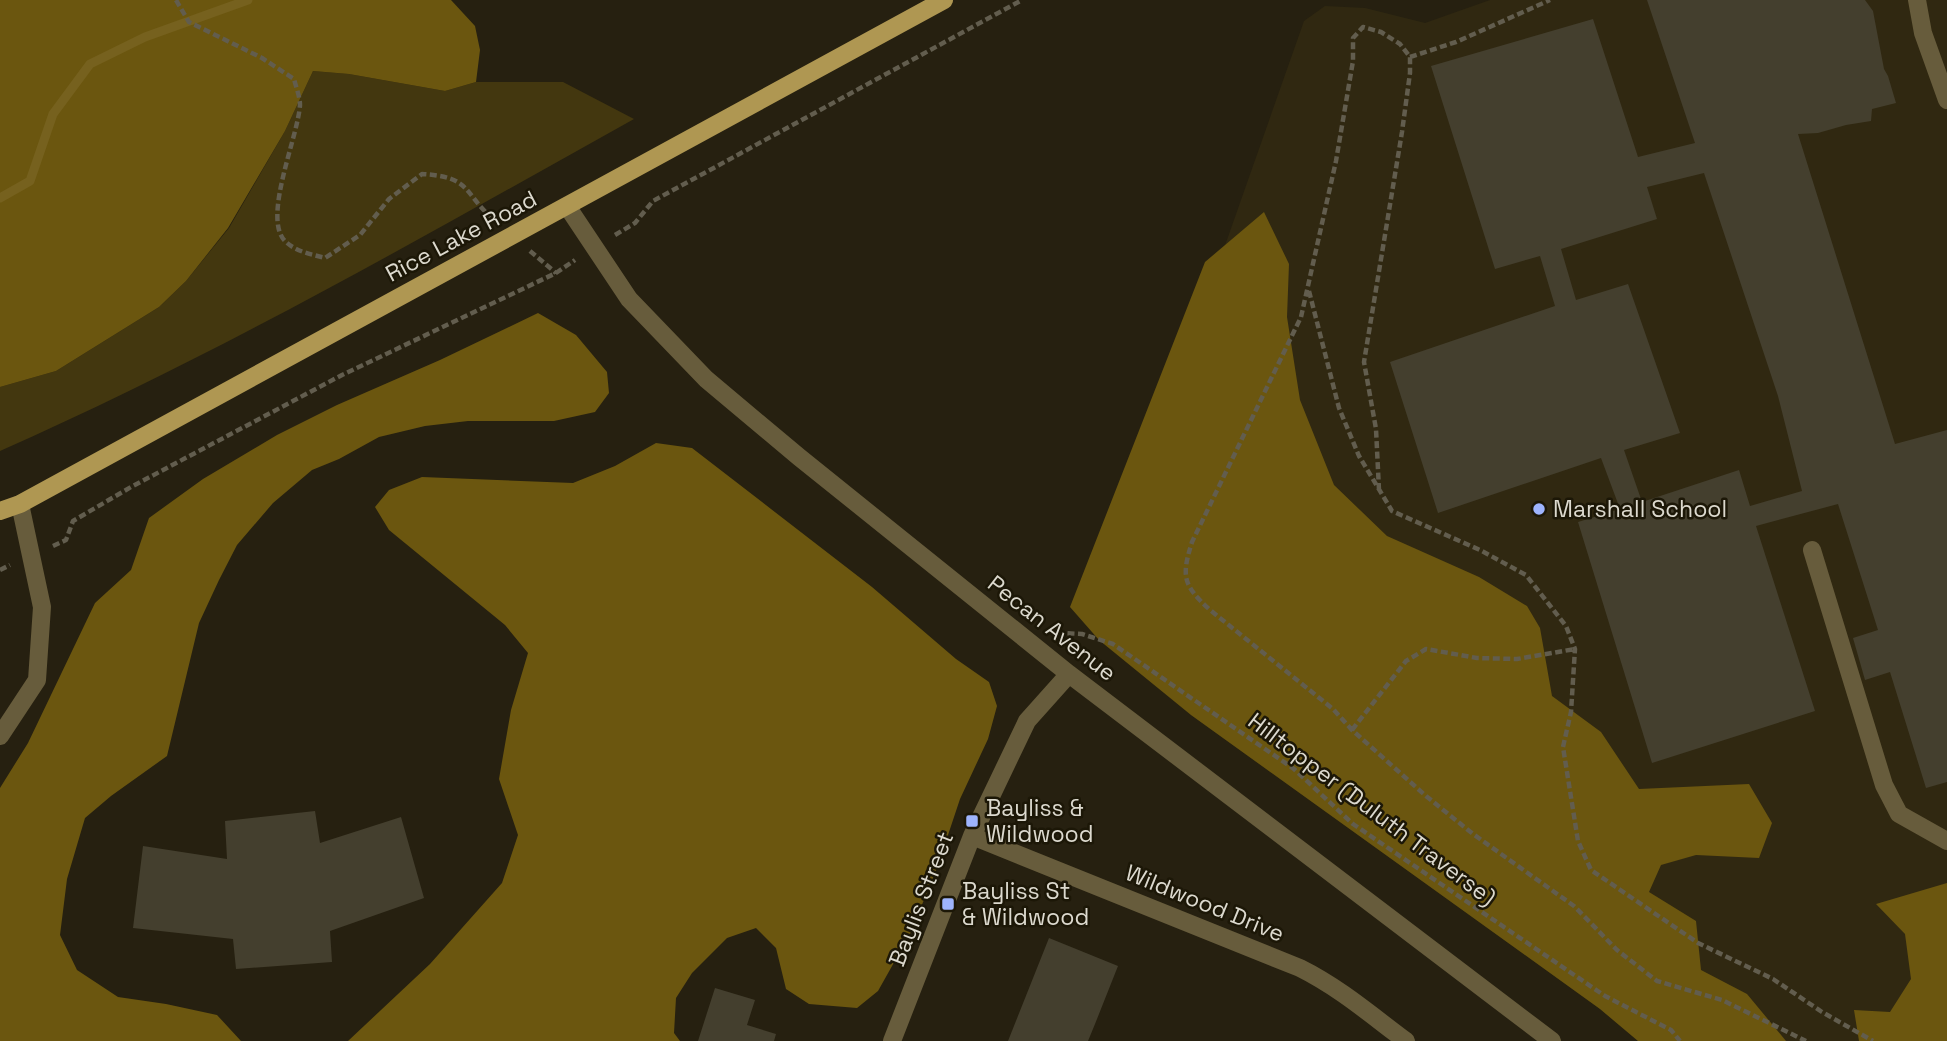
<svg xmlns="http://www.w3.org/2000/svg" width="1947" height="1041" viewBox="0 0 1947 1041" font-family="'Space Grotesk',sans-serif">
<rect width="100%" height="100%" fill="#262010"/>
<path fill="#302811" d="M 1490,0 L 1947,0 L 1947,1041 L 1638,1041 L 1600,1009 L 1191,715 L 1172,396 L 1304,21 L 1325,6 L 1365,8 L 1425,23 Z"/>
<path fill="#43370f" d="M 313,71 L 349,74 L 445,91 L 476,82 L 563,82 L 634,119 C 426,235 218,355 0,451 L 0,387 L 56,371 L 159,307 L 186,281 L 229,228 L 285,131 Z"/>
<path fill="#6b560f" d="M 0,0 L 451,0 L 475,26 L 480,50 L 476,82 L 445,91 L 349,74 L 313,71 L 285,131 L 228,228 L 186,281 L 159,307 L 56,371 L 0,387 Z
M 1264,212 L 1289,264 L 1287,317 L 1300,400 L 1334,485 L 1387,536 L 1479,577 L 1527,606 L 1540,628 L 1552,696 L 1601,732 L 1639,789 L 1749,784 L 1772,823 L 1759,858 L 1696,855 L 1661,865 L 1649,892 L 1696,921 L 1701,970 L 1747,994 L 1786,1041 L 1638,1041 L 1600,1009 L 1191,715 L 1099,640 L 1070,607 L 1205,262 Z
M 538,313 L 576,335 L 607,372 L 609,393 L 595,412 L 554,421 L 468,421 L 425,426 L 379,437 L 339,459 L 312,470 L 273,503 L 237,545 L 219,580 L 199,623 L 167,756 L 111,796 L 85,818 L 67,879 L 60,935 L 77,970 L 118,997 L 166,1004 L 217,1015 L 241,1041 L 0,1041 L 0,788 L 28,743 L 95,603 L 131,570 L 149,518 L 203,479 L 277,435 L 337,405 L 440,360 Z
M 656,443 L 692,448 L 872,587 L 956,659 L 989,682 L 997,706 L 988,739 L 960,799 L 937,868 L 910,934 L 878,991 L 857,1008 L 809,1004 L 786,989 L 776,948 L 756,928 L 727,938 L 692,973 L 676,998 L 674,1033 L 680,1041 L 348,1041 L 430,964 L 502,883 L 518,835 L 499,779 L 511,710 L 528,653 L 505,625 L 389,530 L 375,507 L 389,490 L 422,477 L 573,483 L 615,466 Z
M 1947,883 L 1947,1041 L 1859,1041 L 1854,1010 L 1890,1012 L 1911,979 L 1905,934 L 1876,904 Z"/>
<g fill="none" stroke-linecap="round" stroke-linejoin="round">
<path stroke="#76611e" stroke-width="9" d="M 0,198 L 30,181 L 53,114 L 90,64 L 145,37 L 248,0"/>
</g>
<path fill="#443f2e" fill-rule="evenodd" d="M 1647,0 L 1865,0 L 1873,11 L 1884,69 L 1888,76 L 1896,103 L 1872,109 L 1871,121 L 1846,125 L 1818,133 L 1798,134 L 1895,444 L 1947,430 L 1947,782 L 1926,788 L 1890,672 L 1865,680 L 1853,638 L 1878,630 L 1838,504 L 1756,526 L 1815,711 L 1652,763 L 1578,522 L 1620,509 L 1601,458 L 1438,513 L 1390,362 L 1555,306 L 1540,256 L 1495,269 L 1431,66 L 1593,19 L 1638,157 L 1695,143 ZM 1704,173 L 1778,396 L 1802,491 L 1750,506 L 1739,470 L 1642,502 L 1624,450 L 1680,433 L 1628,284 L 1576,300 L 1561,249 L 1657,219 L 1647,187 Z
M 315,811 L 320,843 L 401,817 L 424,898 L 330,931 L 332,962 L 236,969 L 233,939 L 133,928 L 143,846 L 227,859 L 225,821 Z
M 1049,938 L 1118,966 L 1095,1024 L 1088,1041 L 1008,1041 Z
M 715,988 L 755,1000 L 747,1025 L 776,1034 L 774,1041 L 698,1041 Z"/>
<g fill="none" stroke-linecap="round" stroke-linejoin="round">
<path stroke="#625d4e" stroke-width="4.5" stroke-dasharray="7 3.5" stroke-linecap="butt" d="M 176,0 L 189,22 L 262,58 L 294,79 C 296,87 300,97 300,105 C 298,137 262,218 285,241 C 296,252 311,254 325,258 L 360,235 L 389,199 L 422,174 C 472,177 462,192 494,220
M 1410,57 L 1456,42 L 1550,0
M 615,235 L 635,223 L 653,201 L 1022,0
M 530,251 L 556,273
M 1309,291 L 1339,408 L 1359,456 L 1392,511 L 1480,550 L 1526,575 L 1566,626 L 1575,649 L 1571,712 L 1563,747 L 1578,841 L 1591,870 L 1698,943 L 1773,979 L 1822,1012 L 1873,1041
M 1379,490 L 1376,429 L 1364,362 L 1402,132 L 1410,73 L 1410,57 L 1400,44 L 1381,32 L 1363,27 L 1353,38 L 1353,61 L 1336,161 L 1301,317 L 1192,542 C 1181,577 1183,585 1210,610 L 1333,709 L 1352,730 L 1426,796 L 1473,834 L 1574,906 L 1617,950 L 1657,981 L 1722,1000 L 1806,1041
M 53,546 L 66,540 L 73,521 L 131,487 L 342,375 L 556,273 L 575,260
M 0,570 L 10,565
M 1058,636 L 1062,633 L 1082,634 L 1113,644 L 1294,769 L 1353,824 L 1605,996 L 1671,1030 L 1680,1041
M 1352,730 L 1406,661 L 1426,649 L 1477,658 L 1517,659 L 1575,649"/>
<path stroke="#675c3c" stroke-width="18" d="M 1917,0 L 1923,33 L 1947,100
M 567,206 L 629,299 L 706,379 L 799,457 L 1069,674 L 1552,1041
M 1812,550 L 1884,785 L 1899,814 L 1947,841
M 0,736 L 37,680 L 42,607 L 20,504
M 972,836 L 1300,968 C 1340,988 1371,1015 1406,1041
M 892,1041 L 972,836 L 1027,721 L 1069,674"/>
<path stroke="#af9752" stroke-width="18" d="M 0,511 L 20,504 L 944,0"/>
</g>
<g fill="#9eb4fd" stroke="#1c1707" stroke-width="2.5">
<circle cx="1539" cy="509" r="7"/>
<rect x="965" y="814" width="14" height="14" rx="3.5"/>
<rect x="941" y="897" width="14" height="14" rx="3.5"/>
</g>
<g text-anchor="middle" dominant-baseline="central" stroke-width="5" stroke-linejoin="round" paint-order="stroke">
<g font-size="23" fill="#dcd9ce" stroke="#1c1707">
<text transform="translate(461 236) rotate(-28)">Rice Lake Road</text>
<text transform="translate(1052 628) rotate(38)">Pecan Avenue</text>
<text transform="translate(1372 809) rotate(37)">Hilltopper (Duluth Traverse)</text>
<text transform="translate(921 899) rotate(-69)">Baylis Street</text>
<text transform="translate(1205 903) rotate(22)">Wildwood Drive</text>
</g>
<g font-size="23" fill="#dcd9ce" stroke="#1c1707" text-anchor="start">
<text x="1553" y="509">Marshall School</text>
<text x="986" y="808">Bayliss &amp;<tspan x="986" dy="26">Wildwood</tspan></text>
<text x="962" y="891">Bayliss St<tspan x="962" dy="26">&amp; Wildwood</tspan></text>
</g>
</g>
</svg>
